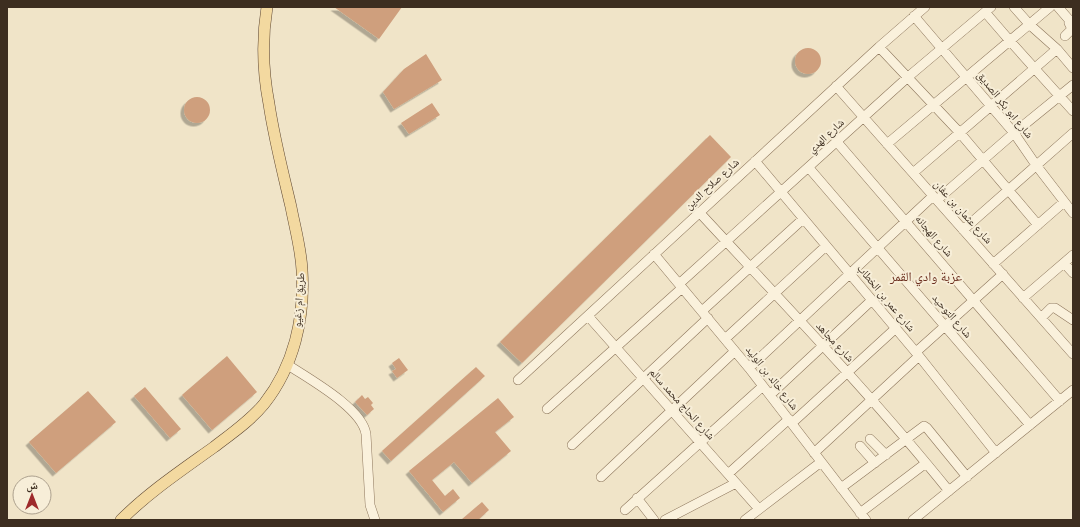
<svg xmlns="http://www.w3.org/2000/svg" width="1080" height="527" viewBox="0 0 1080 527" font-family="'Roboto Serif','Noto Naskh Arabic',serif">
<defs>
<filter id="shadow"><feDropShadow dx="-3.5" dy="3.5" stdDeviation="0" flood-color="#0004"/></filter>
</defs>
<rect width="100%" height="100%" fill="#f0e4c8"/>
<path fill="#cf9f7d" filter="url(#shadow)" d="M 334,7 L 402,7 L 379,39 Z
M795 61a13 13 0 1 1 26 0a13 13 0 1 1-26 0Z
M 426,54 L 442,80 L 394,109 L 383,92 L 404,69 Z
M184 110a13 13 0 1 1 26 0a13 13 0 1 1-26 0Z
M 432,103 L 440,115 L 409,134 L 401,123 Z
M 710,135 L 731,157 L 522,363 L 500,342 Z
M 227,356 L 257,392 L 212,430 L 182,395 Z
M 399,358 L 408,370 L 397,378 L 392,371 L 396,369 L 392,363 Z
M 476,367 L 485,376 L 391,461 L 382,451 Z
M 145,387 L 181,429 L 170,438 L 134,396 Z
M 88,391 L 116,422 L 56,473 L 29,442 Z
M 362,395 L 365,399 L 368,397 L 373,403 L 371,405 L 374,409 L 367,415 L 355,402 Z
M 498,398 L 514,417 L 495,432 L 511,451 L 472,483 L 454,462 L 432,480 L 445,496 L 453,489 L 460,498 L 443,512 L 409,471 Z
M 482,502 L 489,510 L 478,520 L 461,520 Z"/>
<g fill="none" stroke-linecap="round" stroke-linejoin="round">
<g stroke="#8d765c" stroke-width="10">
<path id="minor" d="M 1014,7 L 1030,25 L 1057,49 L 1073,68
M 1058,7 L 1071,22
M 985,12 L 1010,41 L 1073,111
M 914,16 L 1014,133 L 1036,165 L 1073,213
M 1065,36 L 1072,29 L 1069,23 L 1073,20
M 879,47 L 960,133 L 1038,225
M 836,86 L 1073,354
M 837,142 L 1060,401
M 887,144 L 1050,7
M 755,161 L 919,356 L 996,453
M 809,168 L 1030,425
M 913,173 L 1057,49
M 937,200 L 1014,133 L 1073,85
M 699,212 C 784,304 871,394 949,491
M 963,230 L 1073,133
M 654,254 L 749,368 L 866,520
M 1064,263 L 1073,273
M 993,264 L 1064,202
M 679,284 L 908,77 L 991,7
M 1023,298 L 1073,255
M 702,311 L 803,219
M 588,316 L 759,509
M 1041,318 L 1051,308 L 1055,308 L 1073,320
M 725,339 L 826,246
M 916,352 L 1003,274
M 288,365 C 309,379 362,408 366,434 L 370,505 L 375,520
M 749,368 L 933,196
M 518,380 L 879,47 L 925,7
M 770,395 L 872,300
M 547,409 L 682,288
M 792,423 L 896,328
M 870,439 L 886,455
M 572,445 L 708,318
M 860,446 L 875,463
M 814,453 L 919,356
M 728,474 L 789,419
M 601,477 L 735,351
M 841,488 L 924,426 L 927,428 L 967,477
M 637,498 L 654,520
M 625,510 L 763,386
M 860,513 L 926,463
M 665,520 L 736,483
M 745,520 L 821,462
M 913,520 L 1073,390"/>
</g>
<g stroke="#5b4430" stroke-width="12">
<path id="major" d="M 121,520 C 149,492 182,470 214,447 C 231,434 250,421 264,404 C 294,366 305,318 302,270 C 301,249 295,228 291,207 C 283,173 274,138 269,104 C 263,73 262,38 267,7"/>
</g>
<use href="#minor" stroke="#faf1dc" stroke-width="9"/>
<use href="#major" stroke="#f3d9a0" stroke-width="11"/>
</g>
<g text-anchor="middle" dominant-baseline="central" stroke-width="4" stroke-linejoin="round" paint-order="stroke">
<g font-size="11" fill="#3d2e20" stroke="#f7eed8">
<text transform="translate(1005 105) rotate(51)">شارع ابو بكر الصديق</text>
<text transform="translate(826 136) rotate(-43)">شارع الهدي</text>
<text transform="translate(712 184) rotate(-43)">شارع صلاح الدين</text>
<text transform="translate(963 212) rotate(48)">شارع عثمان بن عفان</text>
<text transform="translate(934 236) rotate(49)">شارع الهجانه</text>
<text transform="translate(886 298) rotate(50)">شارع عمر بن الخطاب</text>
<text transform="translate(299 300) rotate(-86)">طريق ام زغيو</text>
<text transform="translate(952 316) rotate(49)">شارع التوحيد</text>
<text transform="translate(835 342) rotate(47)">شارع مجاهد</text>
<text transform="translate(772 378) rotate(52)">شارع خالد بن الوليد</text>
<text transform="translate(682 404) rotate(48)">شارع الحاج محمد سالم</text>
</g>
<g font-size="13" fill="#6b2e1e" stroke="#f7eed8">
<text x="926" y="276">عزبة وادي القمر</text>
</g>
</g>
<rect width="1080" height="527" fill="none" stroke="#3d2e20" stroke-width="16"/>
<g transform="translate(32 495)"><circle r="19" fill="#f7eed8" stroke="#ada18e"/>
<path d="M0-3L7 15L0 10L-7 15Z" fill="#9e2a2b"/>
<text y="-6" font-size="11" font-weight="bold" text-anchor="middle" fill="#3d2e20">ش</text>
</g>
</svg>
